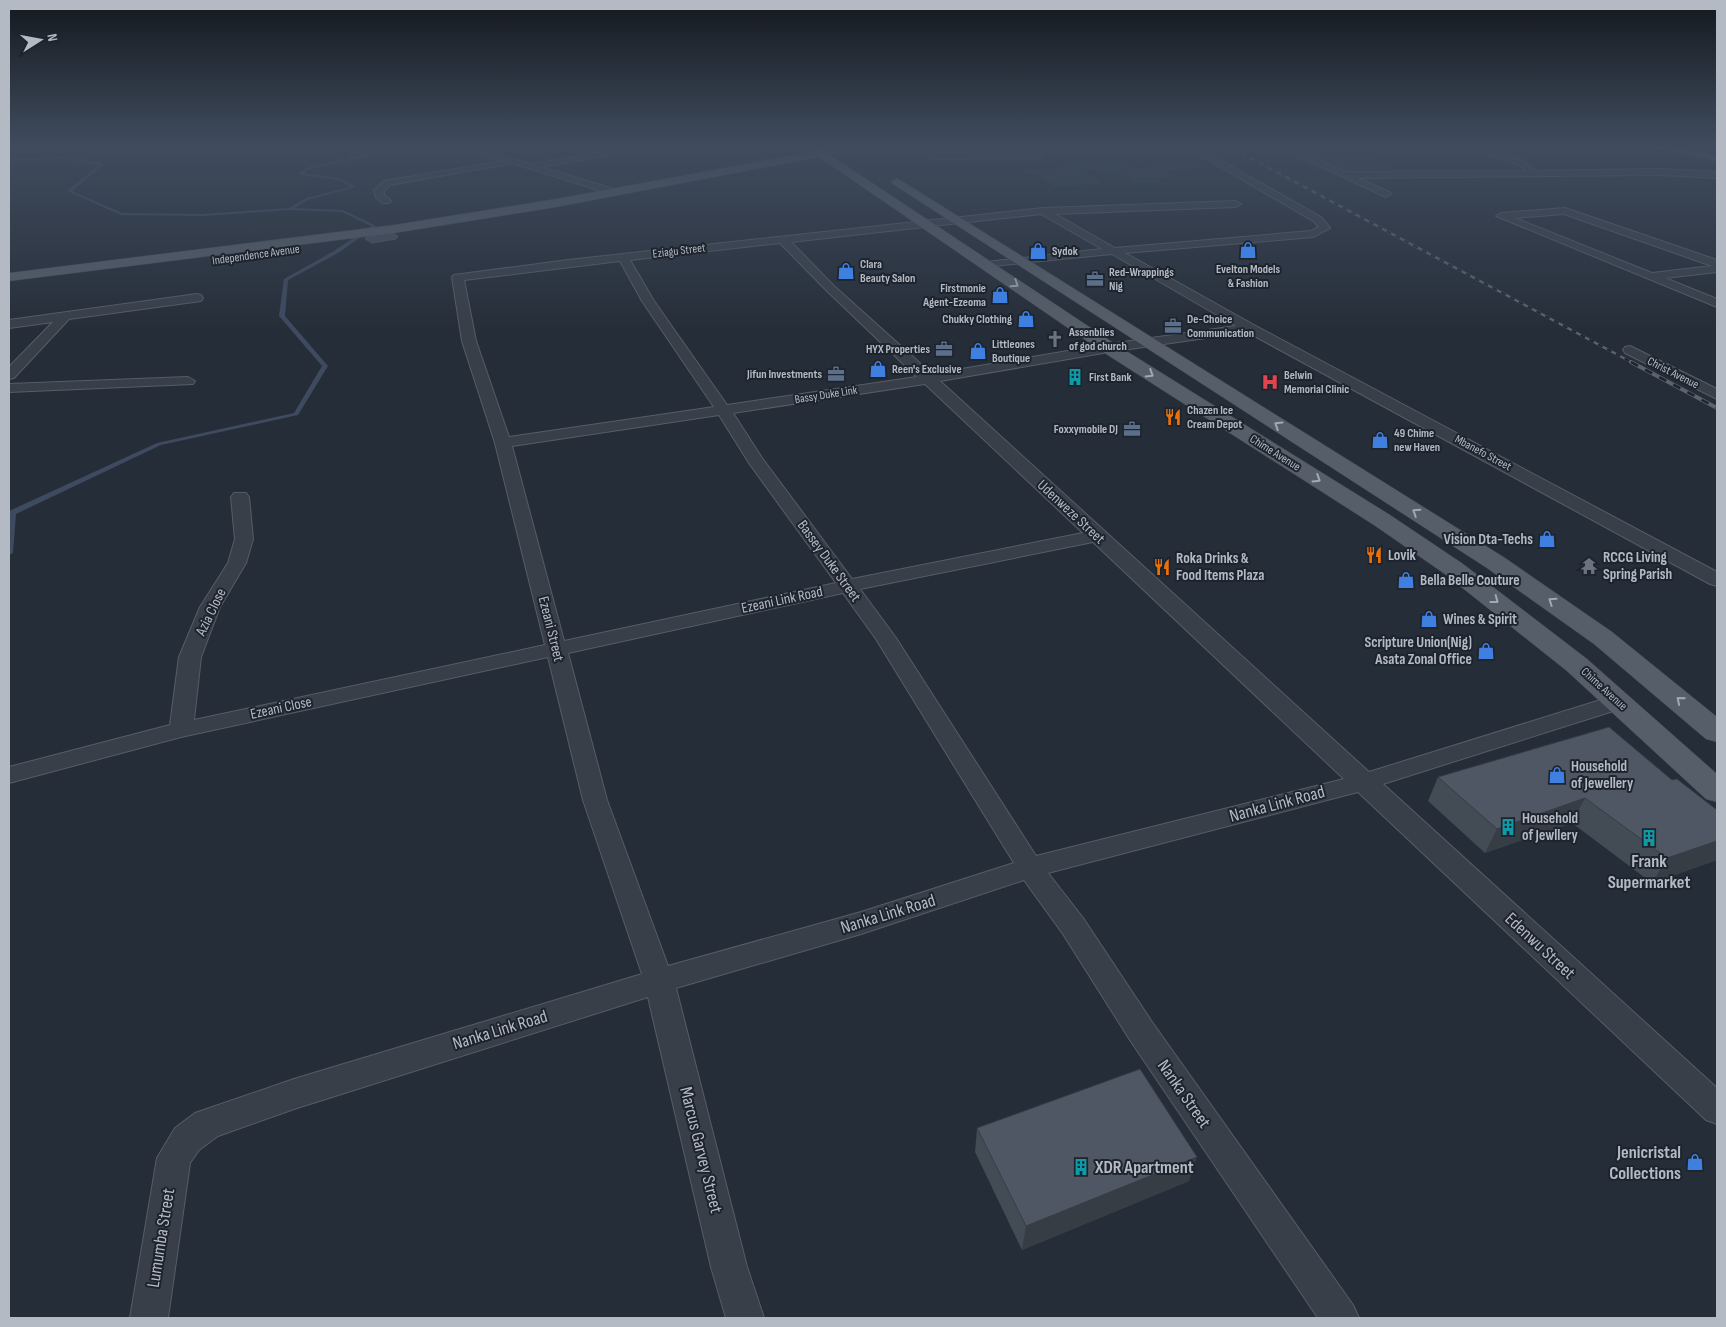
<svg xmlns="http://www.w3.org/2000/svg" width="1726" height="1327" viewBox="0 0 1726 1327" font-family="'Sofia Sans Condensed',sans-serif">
<rect width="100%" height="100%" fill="#252d38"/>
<path fill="#2a3b3b" d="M 1273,146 L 1340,146 L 1394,169 L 1327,173 Z
M 1082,162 C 1093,163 1104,162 1114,163 C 1121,164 1127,168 1133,168 C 1158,168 1184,155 1206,167 L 1167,171 L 1178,177 L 1157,179 L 1165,183 L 1134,183 L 1121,175 L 1107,176 L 1098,170 L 1085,171 L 1104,184 L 1055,187 L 1034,173 L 1015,173 L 1026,170 L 1053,170 L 1063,166 L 1077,166 Z"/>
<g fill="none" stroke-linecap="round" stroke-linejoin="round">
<path fill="#3d4a5f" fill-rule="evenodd" d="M 409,146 L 416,146 L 310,169 L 303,173 L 340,178 L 356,187 L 308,200 L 295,208 L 343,210 L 376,226 L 338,253 L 288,280 L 285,316 L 328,366 L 298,415 L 161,445 L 16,514 L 13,553 L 9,555 L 9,511 L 157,443 L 294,413 L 322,366 L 279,316 L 284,279 L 334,251 L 371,226 L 342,212 L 290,210 L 203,216 L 121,215 L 67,191 L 99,165 L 64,159 L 9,161 L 9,159 L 64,157 L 103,163 L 103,165 L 72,191 L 122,213 L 203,214 L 289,208 L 306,198 L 351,187 L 338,180 L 299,175 L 299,173 L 308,167 Z"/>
<g stroke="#565d67" stroke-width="2">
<path id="street" d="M 378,146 L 392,146 L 354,157 L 350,154 Z
M 444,146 L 459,146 L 531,164 L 642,146 L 662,146 L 541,167 L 617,190 L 617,194 L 614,195 L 512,163 L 390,185 L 384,191 L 384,195 L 391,201 L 389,203 L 383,203 L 376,198 L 374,190 L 384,181 L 504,161 Z
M 912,146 L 921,146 L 935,153 L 1041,152 L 1045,155 L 1041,158 L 935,159 L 924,156 Z
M 1185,146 L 1195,146 L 1321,217 L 1330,228 L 1313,237 L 1125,253 L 1254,325 L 1717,572 L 1717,586 L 1710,584 L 1247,332 L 1109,352 L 940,381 L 1369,772 L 1610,697 L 1618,695 L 1626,697 L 1629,702 L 1626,707 L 1383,784 L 1717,1088 L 1717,1124 L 1706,1120 L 1358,792 L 1048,873 L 1083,918 L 1152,1022 L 1353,1305 L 1359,1318 L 1318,1318 L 1130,1040 L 1063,934 L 1024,880 L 861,934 L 676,988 L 747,1267 L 764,1318 L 726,1318 L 711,1267 L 648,997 L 294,1109 L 218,1136 L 199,1150 L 190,1163 L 168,1318 L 130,1318 L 157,1158 L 175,1128 L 195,1113 L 294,1079 L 642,974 L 583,800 L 548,657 L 181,737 L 9,783 L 9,767 L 170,725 L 179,657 L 200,607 L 228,563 L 235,539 L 231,497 L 234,493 L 246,493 L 249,497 L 253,539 L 246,563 L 220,607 L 201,657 L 194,720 L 545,645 L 495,443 L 462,341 L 452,277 L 454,275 L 568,260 L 1043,208 L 1236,201 L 1241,204 L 1236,207 L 1055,214 L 1115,248 L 1311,231 L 1319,227 L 1313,221 ZM 1041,214 L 1102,249 L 986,262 L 980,265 L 982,267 L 1112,254 L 1236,326 L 1109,344 L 932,374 L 834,286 L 791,242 ZM 780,243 L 826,290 L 917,377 L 727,405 L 654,301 L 630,260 ZM 620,261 L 642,301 L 714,407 L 509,437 L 476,341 L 464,280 ZM 925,384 L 1083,533 L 852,579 L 762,458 L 733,413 ZM 719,415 L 749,463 L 836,583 L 564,641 L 512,446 ZM 1093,542 L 1344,779 L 1036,856 L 896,638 L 860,589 ZM 843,593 L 876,639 L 1014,863 L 861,912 L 668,966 L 607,800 L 568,653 Z
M 1277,146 L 1288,146 L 1346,172 L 1526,171 L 1520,165 L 1459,146 C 1480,146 1522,155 1536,171 L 1660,169 L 1717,172 L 1717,178 L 1660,175 L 1358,178 L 1389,192 L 1391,194 L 1386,197 Z
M 1565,208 L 1717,260 L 1717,272 L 1665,278 L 1717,299 L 1717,307 L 1496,216 L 1501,213 ZM 1564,214 L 1712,266 L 1652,273 L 1515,218 Z
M 197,294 L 201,295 L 203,298 L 201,301 L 69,319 L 14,378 L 9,379 L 9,367 L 53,322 L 9,328 L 9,320 Z
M 1630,346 L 1717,389 L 1717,399 L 1625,353 L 1623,350 L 1625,347 Z
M 188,377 L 195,381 L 193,384 L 9,392 L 9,384 Z"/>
</g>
<g stroke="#565d67" stroke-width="1">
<path id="secondary" d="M 391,232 L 398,236 L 396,239 L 372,243 L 365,239 L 367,236 Z"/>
</g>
<g stroke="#414852" stroke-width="1">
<path id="primary" d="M 805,146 L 817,146 L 822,150 L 836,149 L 836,153 L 830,155 L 1115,344 L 1390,515 L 1463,564 L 1587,659 L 1717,774 L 1717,802 L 1706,799 L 1567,671 L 1445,574 L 1374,525 L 1103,352 L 819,157 L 556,207 L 394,233 L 9,281 L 9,273 L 394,225 L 556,199 L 811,152 Z
M 1652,146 L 1673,146 L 1717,155 L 1717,161 L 1657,149 Z
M 897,178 L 1505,558 L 1612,632 L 1717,717 L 1717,742 L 1706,739 L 1594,644 L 1487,568 L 893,184 L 891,182 Z"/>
</g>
<use href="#street" fill="#383f49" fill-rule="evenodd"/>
<use href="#secondary" fill="#474e5b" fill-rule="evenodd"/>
<use href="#primary" fill="#565e69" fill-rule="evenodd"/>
<g stroke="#5b636f" stroke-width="2.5">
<path id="rail-far1" d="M 1228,146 L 1633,363"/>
</g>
<g stroke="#5b636f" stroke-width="4">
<path id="rail" d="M 1631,362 L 1717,408"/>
</g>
<use href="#rail-far1" stroke="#1e242d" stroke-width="2" stroke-dasharray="5" stroke-linecap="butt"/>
<use href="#rail" stroke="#1e242d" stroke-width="2.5" stroke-dasharray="8" stroke-linecap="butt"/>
</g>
<path fill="#434b55" d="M 1438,777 L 1672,780 L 1717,810 L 1717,860 L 1652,883 L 1572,823 L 1485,853 L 1428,801 Z
M 977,1128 L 1189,1181 L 1022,1250 L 975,1152 Z"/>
<path fill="#373d45" d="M 1585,798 L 1572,823 L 1485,853 L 1497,829 Z
M 1717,841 L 1717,860 L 1652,883 L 1667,858 Z
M 1197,1157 L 1189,1181 L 1022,1250 L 1026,1226 Z"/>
<path fill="#4e5763" stroke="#373d45" d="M 1609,727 L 1672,780 L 1677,779 L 1717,810 L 1717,841 L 1667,858 L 1585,798 L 1497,829 L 1438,777 Z
M 1140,1069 L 1197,1157 L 1026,1226 L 977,1128 Z"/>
<defs><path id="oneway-chevron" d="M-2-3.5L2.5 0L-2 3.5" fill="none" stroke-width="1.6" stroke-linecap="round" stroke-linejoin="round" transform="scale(1.25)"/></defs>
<g stroke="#a1a8b2">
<use href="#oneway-chevron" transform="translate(1015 284) rotate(34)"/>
<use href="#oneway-chevron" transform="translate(1150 374) rotate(32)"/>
<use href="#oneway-chevron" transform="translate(1278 425) rotate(-148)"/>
<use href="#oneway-chevron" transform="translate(1317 479) rotate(32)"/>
<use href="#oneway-chevron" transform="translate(1416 512) rotate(-147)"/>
<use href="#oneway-chevron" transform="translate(1495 600) rotate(37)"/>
<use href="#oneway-chevron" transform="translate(1552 601) rotate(-146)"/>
<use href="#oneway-chevron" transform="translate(1680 700) rotate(-140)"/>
</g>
<linearGradient id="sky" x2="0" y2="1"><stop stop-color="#14191f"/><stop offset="0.44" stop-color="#404c5e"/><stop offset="1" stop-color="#404c5e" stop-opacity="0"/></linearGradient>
<rect width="1726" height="332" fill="url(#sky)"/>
<defs>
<g id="shop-bare" transform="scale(1.35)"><path d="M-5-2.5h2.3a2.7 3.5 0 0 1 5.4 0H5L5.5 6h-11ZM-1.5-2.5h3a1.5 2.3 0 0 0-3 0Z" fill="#3f7fe0" stroke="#1e242d" stroke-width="2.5" paint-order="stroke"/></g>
<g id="office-bare" transform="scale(1.35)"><path d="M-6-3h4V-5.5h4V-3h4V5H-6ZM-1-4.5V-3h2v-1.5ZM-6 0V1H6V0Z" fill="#5c6f8a" stroke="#1e242d" stroke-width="2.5" paint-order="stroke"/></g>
<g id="church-bare" transform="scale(1.35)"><path d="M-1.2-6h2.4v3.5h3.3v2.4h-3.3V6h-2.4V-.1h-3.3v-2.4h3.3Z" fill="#6b7280" stroke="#1e242d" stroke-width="2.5" paint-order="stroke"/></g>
<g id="building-bare" transform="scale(1.35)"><path d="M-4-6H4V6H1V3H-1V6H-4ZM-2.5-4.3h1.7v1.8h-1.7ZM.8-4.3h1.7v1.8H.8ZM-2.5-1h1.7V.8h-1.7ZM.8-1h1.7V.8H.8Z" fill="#0f9aa8" stroke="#1e242d" stroke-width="2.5" paint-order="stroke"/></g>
<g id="hospital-bare" transform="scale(1.35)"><path d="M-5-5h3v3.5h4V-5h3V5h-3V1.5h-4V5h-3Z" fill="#e0444e" stroke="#1e242d" stroke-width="2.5" paint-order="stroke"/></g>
<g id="restaurant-bare" transform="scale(1.35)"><path d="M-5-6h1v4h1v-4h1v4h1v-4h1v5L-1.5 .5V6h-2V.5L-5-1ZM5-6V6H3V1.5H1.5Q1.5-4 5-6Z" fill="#e8710a" stroke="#1e242d" stroke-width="2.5" paint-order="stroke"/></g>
<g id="temple-bare" transform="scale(1.35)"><path d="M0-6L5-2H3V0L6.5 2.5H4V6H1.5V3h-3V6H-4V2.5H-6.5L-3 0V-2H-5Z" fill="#6b7280" stroke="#1e242d" stroke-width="2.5" paint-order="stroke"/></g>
</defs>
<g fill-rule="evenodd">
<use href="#shop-bare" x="1248" y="250"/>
<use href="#shop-bare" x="1038" y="251"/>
<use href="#shop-bare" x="846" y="271"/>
<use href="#office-bare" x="1095" y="279"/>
<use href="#shop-bare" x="1000" y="295"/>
<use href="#shop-bare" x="1026" y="319"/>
<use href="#office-bare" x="1173" y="326"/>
<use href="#church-bare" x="1055" y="339"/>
<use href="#office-bare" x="944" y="349"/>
<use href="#shop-bare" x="978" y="351"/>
<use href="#shop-bare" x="878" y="369"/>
<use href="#office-bare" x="836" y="374"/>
<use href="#building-bare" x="1075" y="377"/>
<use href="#hospital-bare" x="1270" y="382"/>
<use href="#restaurant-bare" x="1173" y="417"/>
<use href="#office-bare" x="1132" y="429"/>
<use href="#shop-bare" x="1380" y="440"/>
<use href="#shop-bare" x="1547" y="539"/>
<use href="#restaurant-bare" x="1374" y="555"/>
<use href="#temple-bare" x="1589" y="566"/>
<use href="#restaurant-bare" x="1162" y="567"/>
<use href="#shop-bare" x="1406" y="580"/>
<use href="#shop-bare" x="1429" y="619"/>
<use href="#shop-bare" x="1486" y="651"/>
<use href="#shop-bare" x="1557" y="775"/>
<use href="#building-bare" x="1508" y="827"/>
<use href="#building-bare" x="1649" y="838"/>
<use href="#shop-bare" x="1695" y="1162"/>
<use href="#building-bare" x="1081" y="1167"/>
</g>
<g text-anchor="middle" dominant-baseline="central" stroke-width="4" stroke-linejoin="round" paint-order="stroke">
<g font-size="12" fill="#b4bac4" stroke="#1e242d">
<text transform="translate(679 251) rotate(-7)">Eziagu Street</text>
<text transform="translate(256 255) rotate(-8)">Independence Avenue</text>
<text transform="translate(1673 373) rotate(27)">Christ Avenue</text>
<text transform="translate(826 395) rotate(-9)">Bassy Duke Link</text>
<text transform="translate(1275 453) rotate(32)">Chime Avenue</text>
<text transform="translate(1483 453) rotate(28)">Mbanefo Street</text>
<text transform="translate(1604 689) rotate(42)">Chime Avenue</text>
</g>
<g font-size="12" font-weight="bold" fill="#b4bac4" stroke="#1e242d" text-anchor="start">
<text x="1052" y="251">Sydok</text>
<text x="860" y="264">Clara<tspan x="860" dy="14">Beauty Salon</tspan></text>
<text x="1248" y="269" text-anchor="middle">Evelton Models<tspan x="1248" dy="14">&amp; Fashion</tspan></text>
<text x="1109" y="272">Red-Wrappings<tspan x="1109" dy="14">Nig</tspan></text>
<text x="986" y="288" text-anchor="end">Firstmonie<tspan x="986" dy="14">Agent-Ezeoma</tspan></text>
<text x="1012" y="319" text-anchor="end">Chukky Clothing</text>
<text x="1187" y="319">De-Choice<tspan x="1187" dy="14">Communication</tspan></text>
<text x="1069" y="332">Assenblies<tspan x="1069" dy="14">of god church</tspan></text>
<text x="992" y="344">Littleones<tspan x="992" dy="14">Boutique</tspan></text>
<text x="930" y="349" text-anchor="end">HYX Properties</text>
<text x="892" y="369">Reen's Exclusive</text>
<text x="822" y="374" text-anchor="end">Jifun Investments</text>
<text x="1284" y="375">Belwin<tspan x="1284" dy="14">Memorial Clinic</tspan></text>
<text x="1089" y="377">First Bank</text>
<text x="1187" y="410">Chazen Ice<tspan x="1187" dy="14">Cream Depot</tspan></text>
<text x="1118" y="429" text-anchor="end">Foxxymobile DJ</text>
<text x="1394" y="433">49 Chime<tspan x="1394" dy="14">new Haven</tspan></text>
</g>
<g font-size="15" fill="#b4bac4" stroke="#1e242d">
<text transform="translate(1071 512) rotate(43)">Udenweze Street</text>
<text transform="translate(829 561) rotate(54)">Bassey Duke Street</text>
<text transform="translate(782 600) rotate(-12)">Ezeani Link Road</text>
<text transform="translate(211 612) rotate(-64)">Azia Close</text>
<text transform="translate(551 629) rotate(76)">Ezeani Street</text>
<text transform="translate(281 708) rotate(-12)">Ezeani Close</text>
</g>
<g font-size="15" font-weight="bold" fill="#b4bac4" stroke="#1e242d" text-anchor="start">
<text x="1533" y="539" text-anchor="end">Vision Dta-Techs</text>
<text x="1388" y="555">Lovik</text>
<text x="1603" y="557">RCCG Living<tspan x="1603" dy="17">Spring Parish</tspan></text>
<text x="1176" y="558">Roka Drinks &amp;<tspan x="1176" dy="17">Food Items Plaza</tspan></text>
<text x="1420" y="580">Bella Belle Couture</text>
<text x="1443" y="619">Wines &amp; Spirit</text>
<text x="1472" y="642" text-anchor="end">Scripture Union(Nig)<tspan x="1472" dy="17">Asata Zonal Office</tspan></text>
<text x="1571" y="766">Household<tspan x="1571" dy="17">of Jewellery</tspan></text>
<text x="1522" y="818">Household<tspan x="1522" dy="17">of Jewllery</tspan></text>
</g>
<g font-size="18" fill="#b4bac4" stroke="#1e242d">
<text transform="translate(1277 804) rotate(-15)">Nanka Link Road</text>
<text transform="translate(888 914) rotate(-17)">Nanka Link Road</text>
<text transform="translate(1540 946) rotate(43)">Edenwu Street</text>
<text transform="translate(500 1030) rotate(-17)">Nanka Link Road</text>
<text transform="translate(1184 1094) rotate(55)">Nanka Street</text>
<text transform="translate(701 1150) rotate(76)">Marcus Garvey Street</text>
<text transform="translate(161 1238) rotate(-81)">Lumumba Street</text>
</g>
<g font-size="18" font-weight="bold" fill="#b4bac4" stroke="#1e242d">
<text x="1649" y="861">Frank<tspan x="1649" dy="21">Supermarket</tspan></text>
<text x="1681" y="1152" text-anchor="end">Jenicristal<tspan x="1681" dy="21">Collections</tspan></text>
<text x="1095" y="1167" text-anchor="start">XDR Apartment</text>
</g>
</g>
<rect width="1726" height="1327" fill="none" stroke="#b4bac4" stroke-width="20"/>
<g transform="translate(40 40) rotate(79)" stroke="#1e242d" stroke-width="4" paint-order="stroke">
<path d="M0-4L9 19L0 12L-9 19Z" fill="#b4bac4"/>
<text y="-8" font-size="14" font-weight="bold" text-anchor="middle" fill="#b4bac4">N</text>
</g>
</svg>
